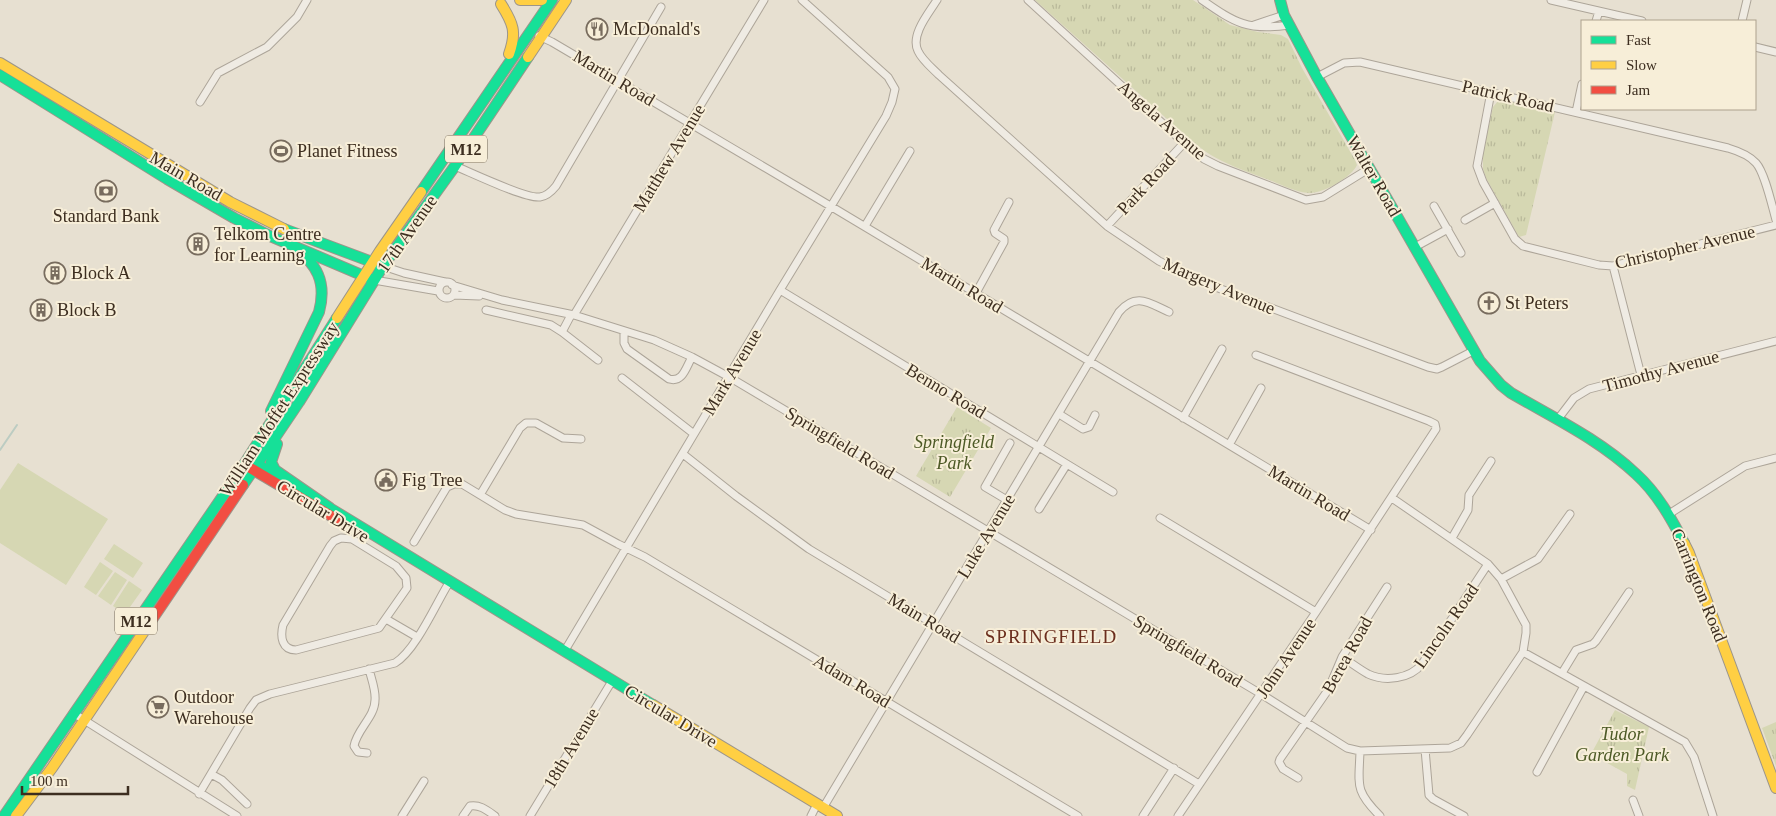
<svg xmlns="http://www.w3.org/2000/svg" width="1776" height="816" viewBox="0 0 1776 816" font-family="Georgia,serif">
<defs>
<pattern id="park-tufts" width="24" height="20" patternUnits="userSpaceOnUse" patternTransform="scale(1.25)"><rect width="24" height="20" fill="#d6d7b3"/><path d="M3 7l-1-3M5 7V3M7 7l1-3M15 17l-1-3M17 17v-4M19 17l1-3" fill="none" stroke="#b9b99a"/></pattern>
</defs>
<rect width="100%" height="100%" fill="#e7e0d1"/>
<path fill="url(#park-tufts)" d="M 1035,0 L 1193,0 L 1230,25 L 1258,32 L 1281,35 L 1288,39 L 1302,68 L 1355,160 L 1357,165 C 1352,177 1322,194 1309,193 C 1296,192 1284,186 1272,181 C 1256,175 1238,169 1222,161 C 1209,155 1198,146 1187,137 Z
M 1503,100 L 1555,112 L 1526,235 L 1519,237 L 1486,178 L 1483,169 L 1483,150 L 1493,107 L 1498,101 Z
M 957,407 L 991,428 L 950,497 L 916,476 Z
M 1615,710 L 1649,727 L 1635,790 L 1627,786 L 1627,774 L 1591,754 Z
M 1776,722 L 1776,766 L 1762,728 Z"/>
<path fill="#d6d7b3" d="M 18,463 L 108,519 L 66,585 L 0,543 L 0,490 Z
M 114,544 L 143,563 L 133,578 L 104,559 Z
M 100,562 L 113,571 L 96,595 L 84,587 Z
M 115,572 L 127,580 L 111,605 L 98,596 Z
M 129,581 L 142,590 L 125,614 L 113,606 Z"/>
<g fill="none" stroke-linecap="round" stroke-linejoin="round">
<path stroke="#bcccc2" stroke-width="2" d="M 0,450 L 17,425"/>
<g stroke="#ada599" stroke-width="9">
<path id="street" d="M 937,0 C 929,13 910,35 918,51 C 922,60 932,68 939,75 L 1107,226 L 1159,261 L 1197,280 L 1428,367 L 1437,369 L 1442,367 L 1473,351
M 1028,0 L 1184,143 L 1204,159 L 1218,166 L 1306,200 L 1323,197 L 1370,168
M 1202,0 C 1235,23 1248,31 1289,25
M 1551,0 L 1642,21
M 1596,21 L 1599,11
M 1742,21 L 1747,0
M 1254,25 L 1284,15
M 539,36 L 552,42 L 832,207 L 1371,530
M 1755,47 L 1776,52
M 1317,77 L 1344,63 L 1360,62 L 1728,148 C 1738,151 1749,155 1756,163 C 1765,173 1772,206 1776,220
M 1491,92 L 1477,166 L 1483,182 L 1515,239 L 1523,246 L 1599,265 L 1613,266 L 1776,225
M 200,102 L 218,73 L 267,47 L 297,17 L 307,0
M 1576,112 L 1582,84
M 455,166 C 472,173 526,199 540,197 C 547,196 552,191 556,186 L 661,7
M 1434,206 L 1461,253
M 1465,220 L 1495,203
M 865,226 L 910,151
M 1107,226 L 1184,143
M 1415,247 L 1448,229
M 383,266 L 404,273 L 445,282
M 1613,266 L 1641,375
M 374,280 L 438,291
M439 290a8 8 0 1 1 16 0a8 8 0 1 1-16 0Z
M 452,285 L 502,300 L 574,315 L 654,340 L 692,357 L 729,377 L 842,444 L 1261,694 L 1347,748 L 1360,751 L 1450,748 L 1461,743 L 1467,735 L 1523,652 L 1526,633 L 1526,625 L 1501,579 L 1488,564 L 1392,498
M 780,290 L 1113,492
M 976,293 L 1004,242 L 1004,239 L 995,233 L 994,230 L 1009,202
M 454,295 L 479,296
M 486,310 L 551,325 L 562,332
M 571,315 L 562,332 L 598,360
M 574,315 L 764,0
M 624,331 L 624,343 L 627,349 L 669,379 C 683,383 686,367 692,357
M 622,378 L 694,434
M 1059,414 L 1083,429 L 1089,427 L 1095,415
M 1183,418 L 1222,349
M 1558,419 L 1574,398 L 1589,389 L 1776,341
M 1229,445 L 1261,388
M 683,454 L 736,496 L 809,549 L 1199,784
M 480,495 L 520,428 L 526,423 L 536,423 L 563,438 L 581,439
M 1007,500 L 985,487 L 1010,443
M 1039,509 L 1067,464
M 1669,514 L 1745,466 L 1776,458
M 1160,518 L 1316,612
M 341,538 L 352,539 L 396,566 L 406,578 L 407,588 L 379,628 L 296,650 C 282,650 280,637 283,625 L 330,546 L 334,541 Z
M 1452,538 L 1468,510 L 1469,495 L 1491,461
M 414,542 L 447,487 L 454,484 L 462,484 L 505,510 L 516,514 L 583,525 L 618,544 L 645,557 L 1078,816
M 1501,579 L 1538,559 L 1570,514
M 386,619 L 417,637
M 564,652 L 780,290 L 886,116 L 892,102 L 895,89 L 888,77 L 802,0
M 1523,652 L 1685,742 L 1694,757 L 1713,816
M 1342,657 C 1350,662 1359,669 1368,674 C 1385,682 1410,679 1422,664 L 1488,564
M 1562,673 L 1576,650 L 1593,644 L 1596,641 L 1629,592
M 73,713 L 237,816
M 1425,749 L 1429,795 L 1433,799 L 1464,816
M 1360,751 C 1359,785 1354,790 1380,816
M 367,753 L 358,752 L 354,746 C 357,729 375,717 375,700 C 376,690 371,678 369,669
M 1537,772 L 1584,686
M 211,774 L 222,780 L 247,804
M 1298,778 L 1283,769 L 1279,762 L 1280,759 L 1328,690 L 1342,657 L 1387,587
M 199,794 L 250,708 L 256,700 L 270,694 L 395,663 C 415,651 435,606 447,586
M 1633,800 L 1639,816
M 823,808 L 1119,312 C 1136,292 1149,303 1169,312
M 402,816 L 424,781
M 463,816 L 470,806 C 480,804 488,811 495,816
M 530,816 L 612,681
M 811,816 L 817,804
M 1143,816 L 1174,768
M 1178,816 L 1316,612 L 1436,429 L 1435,424 L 1429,421 L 1256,355"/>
</g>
<g stroke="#9c958a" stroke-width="12">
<path id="fast" d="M 1280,0 L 1284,15 L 1317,77 L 1480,361 L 1501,385 L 1511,393 C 1554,418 1600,440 1636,474 C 1657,493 1671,518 1684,543
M 0,75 L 167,179 L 234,218 L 270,236 L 371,279
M 421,192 L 552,0
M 284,229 L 380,265
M 271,411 L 319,312 C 327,282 317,264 293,246
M 277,444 L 271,462 L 275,470 L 330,508
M 250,460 L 281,478
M 243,485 L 299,402 L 383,266 L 455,166 L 528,57
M 323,504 L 653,705
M 4,816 L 238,474 L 337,318"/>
</g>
<g stroke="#9c958a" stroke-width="12">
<path id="slow" d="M 520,0 L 542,0
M 501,4 C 513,23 517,32 509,54
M 528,57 L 566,0
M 0,63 L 230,202 L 284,229
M 337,318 L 380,251 L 421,192
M 1684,543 L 1689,553 L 1776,788
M 653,705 L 837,816
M 16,816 L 52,768 L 145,630"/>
</g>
<g stroke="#9c958a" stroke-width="12">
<path id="jam" d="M 247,466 L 338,520
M 145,630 L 243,485"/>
</g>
<use href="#street" stroke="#efebe3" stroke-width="7"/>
<use href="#fast" stroke="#16e098" stroke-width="10"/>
<use href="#slow" stroke="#ffcf43" stroke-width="10"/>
<use href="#jam" stroke="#f24e42" stroke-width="10"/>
</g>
<defs>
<g id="restaurant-ring" transform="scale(1.125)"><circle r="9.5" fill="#f7eed8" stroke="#786c5e" stroke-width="1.5"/><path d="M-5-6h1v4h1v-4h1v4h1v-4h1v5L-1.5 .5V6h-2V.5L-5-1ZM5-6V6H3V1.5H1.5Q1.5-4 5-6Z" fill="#786c5e"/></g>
<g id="stadium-ring" transform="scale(1.125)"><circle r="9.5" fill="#f7eed8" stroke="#786c5e" stroke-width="1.5"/><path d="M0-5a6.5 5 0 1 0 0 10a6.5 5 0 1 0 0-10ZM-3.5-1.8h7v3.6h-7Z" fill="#786c5e"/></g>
<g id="bank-ring" transform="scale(1.125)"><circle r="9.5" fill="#f7eed8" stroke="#786c5e" stroke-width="1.5"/><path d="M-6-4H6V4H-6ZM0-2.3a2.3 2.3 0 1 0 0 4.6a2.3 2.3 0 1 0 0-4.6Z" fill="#786c5e"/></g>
<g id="building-ring" transform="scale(1.125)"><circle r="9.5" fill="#f7eed8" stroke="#786c5e" stroke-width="1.5"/><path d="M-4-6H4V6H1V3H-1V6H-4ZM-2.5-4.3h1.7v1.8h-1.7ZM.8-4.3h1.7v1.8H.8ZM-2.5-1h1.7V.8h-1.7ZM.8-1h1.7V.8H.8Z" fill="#786c5e"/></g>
<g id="church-ring" transform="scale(1.125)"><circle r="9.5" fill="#f7eed8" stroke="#786c5e" stroke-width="1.5"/><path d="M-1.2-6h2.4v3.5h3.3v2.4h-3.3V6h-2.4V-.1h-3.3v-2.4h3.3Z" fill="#786c5e"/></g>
<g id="civic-ring" transform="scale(1.125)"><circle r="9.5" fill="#f7eed8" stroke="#786c5e" stroke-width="1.5"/><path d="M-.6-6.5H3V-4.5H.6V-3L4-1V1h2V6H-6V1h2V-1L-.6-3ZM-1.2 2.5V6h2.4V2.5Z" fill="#786c5e"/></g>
<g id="supermarket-ring" transform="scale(1.125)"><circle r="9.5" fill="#f7eed8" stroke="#786c5e" stroke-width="1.5"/><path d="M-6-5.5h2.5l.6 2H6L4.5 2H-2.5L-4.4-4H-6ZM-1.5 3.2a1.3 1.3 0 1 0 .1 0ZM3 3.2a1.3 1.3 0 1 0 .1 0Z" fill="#786c5e"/></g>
</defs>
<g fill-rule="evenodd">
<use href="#restaurant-ring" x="597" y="29"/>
<use href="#stadium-ring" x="281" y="151"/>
<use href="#bank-ring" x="106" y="191"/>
<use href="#building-ring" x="198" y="244"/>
<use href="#building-ring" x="55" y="273"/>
<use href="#church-ring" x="1489" y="303"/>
<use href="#building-ring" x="41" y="310"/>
<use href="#civic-ring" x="386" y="480"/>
<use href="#supermarket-ring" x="158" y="707"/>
</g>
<g text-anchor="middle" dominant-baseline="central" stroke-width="4" stroke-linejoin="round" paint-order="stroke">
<g fill="#f7eed8" stroke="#756857" stroke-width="1">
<rect x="445" y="135.5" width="42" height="27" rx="4"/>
<rect x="115" y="607.5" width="42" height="27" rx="4"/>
</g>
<g font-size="16" font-weight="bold" fill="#3d2e20">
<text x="466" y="149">M12</text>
<text x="136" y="621">M12</text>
</g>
<g font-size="18" fill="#3d2e20" stroke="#f7eed8" text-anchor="start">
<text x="613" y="29">McDonald's</text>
<text x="297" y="151">Planet Fitness</text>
<text x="106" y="216" text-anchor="middle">Standard Bank</text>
<text x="214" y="234">Telkom Centre<tspan x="214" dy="21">for Learning</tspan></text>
<text x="71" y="273">Block A</text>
<text x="1505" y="303">St Peters</text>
<text x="57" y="310">Block B</text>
<text x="402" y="480">Fig Tree</text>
<text x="174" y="697">Outdoor<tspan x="174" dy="21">Warehouse</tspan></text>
</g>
<g font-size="18" fill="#3d2e20" stroke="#f7eed8">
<text transform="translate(614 78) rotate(31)">Martin Road</text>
<text transform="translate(1508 96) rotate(13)">Patrick Road</text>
<text transform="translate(1162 120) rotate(41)">Angela Avenue</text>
<text transform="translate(669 158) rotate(-59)">Matthew Avenue</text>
<text transform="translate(186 176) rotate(30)">Main Road</text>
<text transform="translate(1374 176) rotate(60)">Walter Road</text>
<text transform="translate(1146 184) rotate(-47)">Park Road</text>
<text transform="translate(407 234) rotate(-55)">17th Avenue</text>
<text transform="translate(1685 247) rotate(-13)">Christopher Avenue</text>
<text transform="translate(962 285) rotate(31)">Martin Road</text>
<text transform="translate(1219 286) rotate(23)">Margery Avenue</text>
<text transform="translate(1661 371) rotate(-15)">Timothy Avenue</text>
<text transform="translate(732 372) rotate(-59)">Mark Avenue</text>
<text transform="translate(946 391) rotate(31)">Benno Road</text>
<text transform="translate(279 409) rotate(-57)">William Moffet Expressway</text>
<text transform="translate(840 443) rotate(31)">Springfield Road</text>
<text transform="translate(1309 493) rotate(31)">Martin Road</text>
<text transform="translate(323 511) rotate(31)">Circular Drive</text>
<text transform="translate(986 536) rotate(-59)">Luke Avenue</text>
<text transform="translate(1699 585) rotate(68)">Carrington Road</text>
<text transform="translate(924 618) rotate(31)">Main Road</text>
<text transform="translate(1446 626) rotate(-55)">Lincoln Road</text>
<text transform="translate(1188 651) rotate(31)">Springfield Road</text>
<text transform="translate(1347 655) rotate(-61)">Berea Road</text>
<text transform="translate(1286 658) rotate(-56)">John Avenue</text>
<text transform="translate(852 681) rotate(31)">Adam Road</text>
<text transform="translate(671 716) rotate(31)">Circular Drive</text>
<text transform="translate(571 748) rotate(-59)">18th Avenue</text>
</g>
<g font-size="18" font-style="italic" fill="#4d5a26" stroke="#f7eed8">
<text x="954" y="442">Springfield<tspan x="954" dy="21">Park</tspan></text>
<text x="1622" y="734">Tudor<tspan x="1622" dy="21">Garden Park</tspan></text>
</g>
<g font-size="19" letter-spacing="1" fill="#6b2e1e" stroke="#f7eed8">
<text x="1051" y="636">SPRINGFIELD</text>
</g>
</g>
<rect x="1581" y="20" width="175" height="90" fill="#f7eed8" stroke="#ada18e"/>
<rect x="1591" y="36" width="25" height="8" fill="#16e098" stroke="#ada18e"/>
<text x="1626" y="45" font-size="15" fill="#3d2e20">Fast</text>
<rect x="1591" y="61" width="25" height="8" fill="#ffcf43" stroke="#ada18e"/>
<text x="1626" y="70" font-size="15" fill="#3d2e20">Slow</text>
<rect x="1591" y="86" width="25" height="8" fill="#f24e42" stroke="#ada18e"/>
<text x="1626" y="95" font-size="15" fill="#3d2e20">Jam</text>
<path d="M22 786v8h106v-8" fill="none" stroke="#3d2e20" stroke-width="2.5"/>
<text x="30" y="786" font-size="15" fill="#3d2e20" stroke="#f7eed8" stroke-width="4" paint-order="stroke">100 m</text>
</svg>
